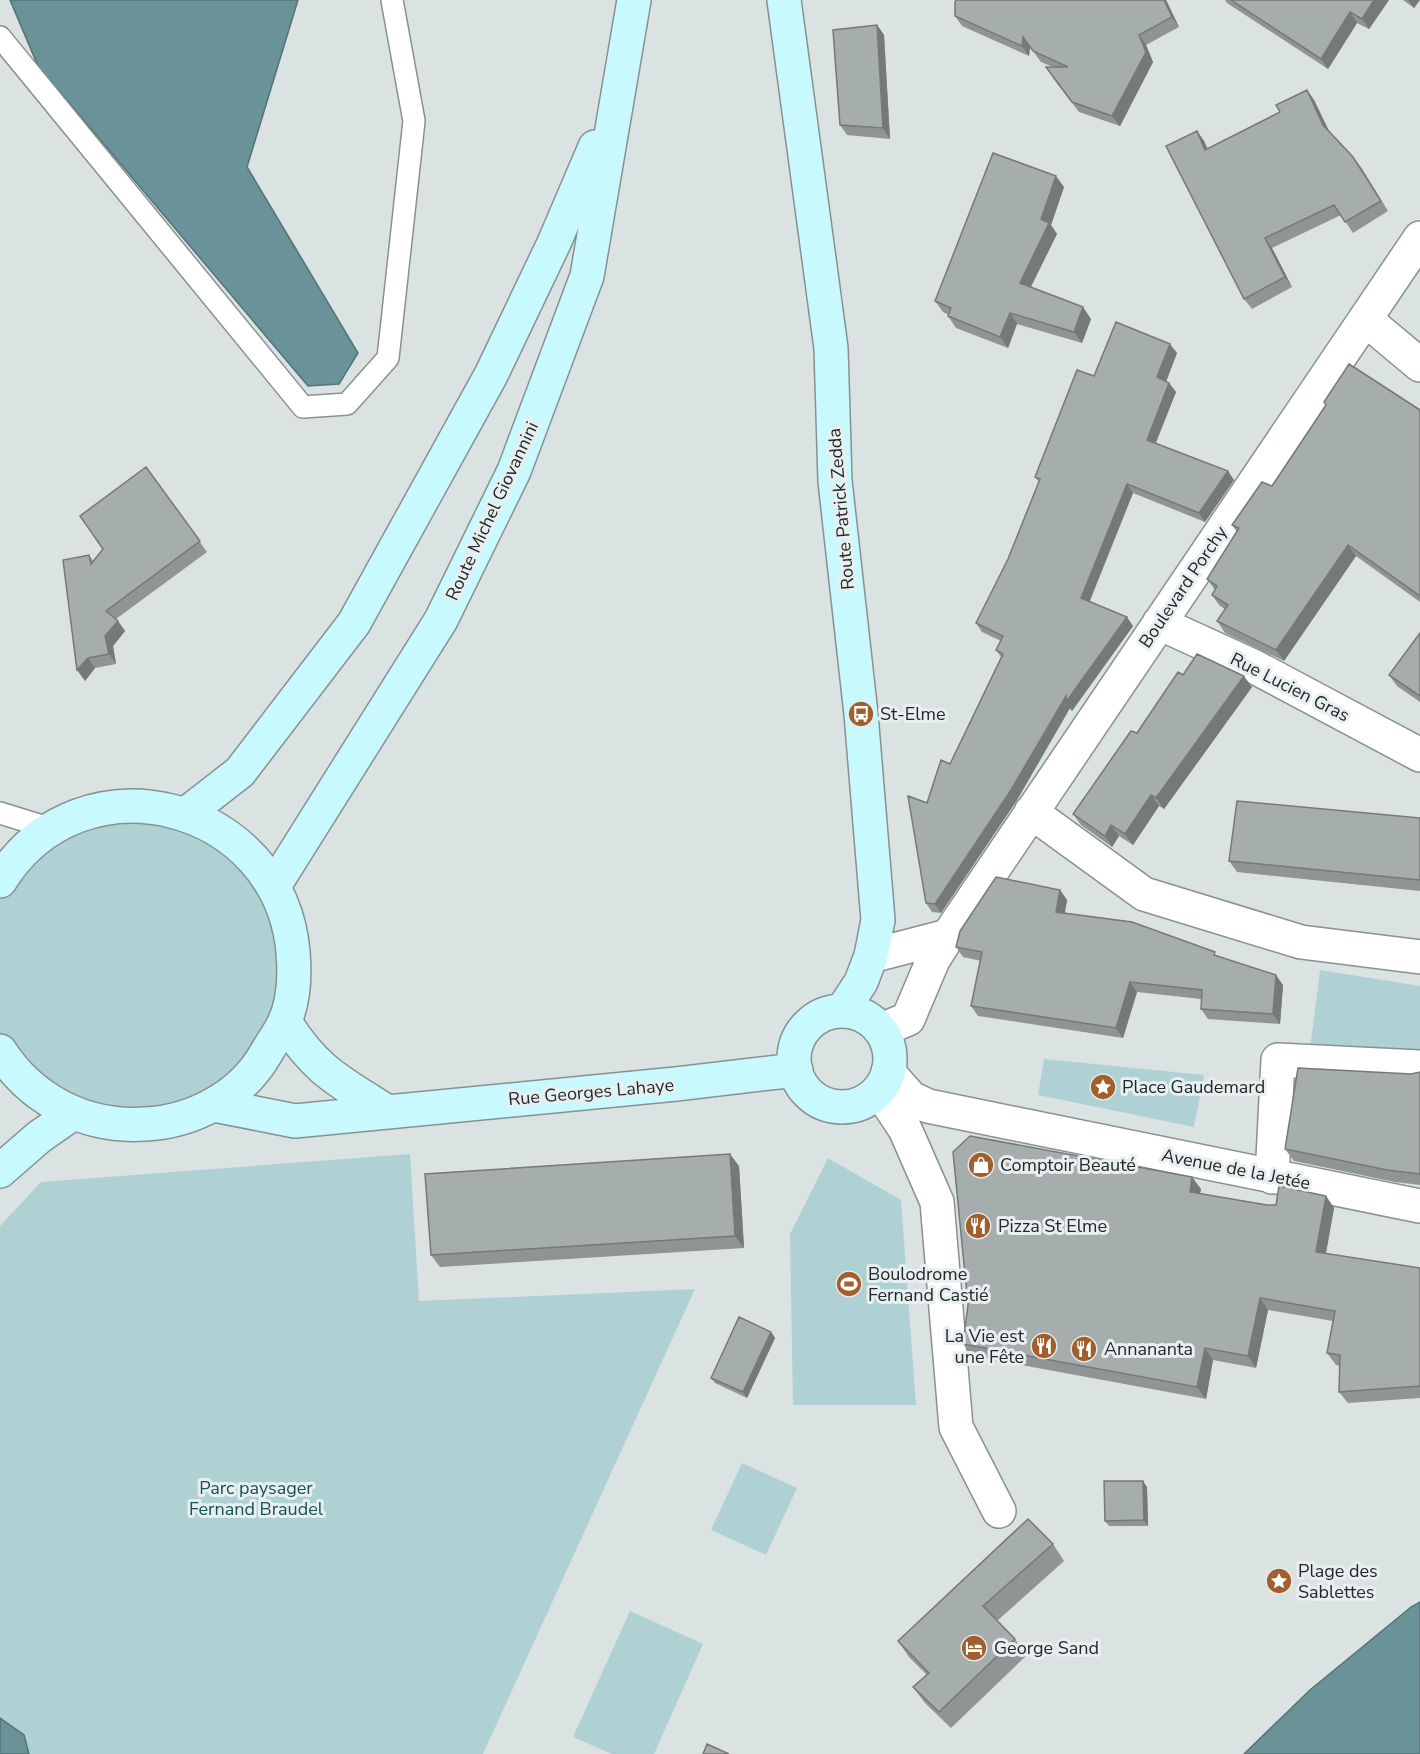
<svg xmlns="http://www.w3.org/2000/svg" width="1420" height="1754" viewBox="0 0 1420 1754" font-family="'Nunito Sans',sans-serif">
<rect width="100%" height="100%" fill="#dbe2e2"/>
<path fill="#b0d1d4" d="M 152,806 L 274,886 L 285,1022 L 214,1105 L 120,1126 L 0,1051 L 0,881 L 24,850 Z
M 1320,970 L 1420,986 L 1420,1057 L 1310,1049 Z
M 1044,1059 L 1204,1075 L 1194,1127 L 1038,1095 Z
M 410,1154 L 419,1301 L 695,1289 L 483,1754 L 0,1754 L 0,1226 L 41,1182 Z
M 828,1158 L 901,1200 L 916,1405 L 793,1405 L 790,1234 Z
M 742,1463 L 797,1488 L 766,1555 L 711,1530 Z
M 630,1611 L 703,1644 L 654,1754 L 612,1754 L 573,1737 Z"/>
<path fill="#699398" stroke="#557376" stroke-width="1.5" d="M 10,0 L 298,0 L 247,167 L 358,353 L 339,384 L 308,386 L 38,66 Z
M 1420,1602 L 1420,1754 L 1244,1754 L 1310,1690 L 1411,1607 Z
M 0,1718 L 24,1735 L 29,1754 L 0,1754 Z"/>
<g fill="none" stroke-linecap="round" stroke-linejoin="round">
<g stroke="#8a9091" stroke-width="24">
<path id="lane" d="M 0,37 L 303,407 L 347,404 L 388,358 L 414,121 L 392,0
M 0,813 L 52,829"/>
</g>
<g stroke="#8a9091" stroke-width="36">
<path id="street" d="M 1365,319 L 1420,365
M 1159,623 L 1253,666 L 1420,755
M 1031,812 L 1144,894 L 1301,942 L 1420,957
M 871,956 L 948,936
M 881,1030 L 908,1019 L 933,960 L 948,936 L 1420,238
M 888,1072 L 911,1098 L 928,1106 L 1420,1206
M 879,1090 L 905,1129 L 937,1202 L 956,1427 L 999,1511
M 1272,1177 L 1278,1060 L 1420,1067"/>
</g>
<g stroke="#8a9091" stroke-width="36">
<path id="secondary" d="M 784,0 L 831,348 L 835,481 L 861,714 L 878,920 L 871,956 L 861,982 L 842,1011
M 186,814 L 240,772 L 354,623 L 491,375 L 554,243 L 595,147
M 0,881 C 81,750 280,802 293,952 C 295,975 294,1002 284,1023 C 279,1034 271,1044 265,1055 C 241,1096 193,1122 145,1124 C 87,1128 32,1101 0,1051
M 274,886 L 441,620 L 514,471 L 587,276 L 634,0
M794 1059a48 48 0 1 1 96 0a48 48 0 1 1-96 0Z
M 285,1022 C 316,1071 339,1081 386,1111
M 214,1105 L 295,1121 L 676,1084 L 796,1070
M 0,1171 L 39,1137 L 72,1114"/>
</g>
<use href="#lane" stroke="#fff" stroke-width="21"/>
<use href="#street" stroke="#fff" stroke-width="33"/>
<use href="#secondary" stroke="#c8f9fe" stroke-width="33"/>
</g>
<path fill="#8f9595" d="M 956,0 L 1166,0 L 1179,27 L 1146,45 L 1153,62 L 1120,126 L 1079,112 L 1053,78 L 1053,67 L 1041,62 L 1030,47 L 1029,56 L 962,26 L 955,16 Z
M 1225,0 L 1389,0 L 1369,29 L 1357,23 L 1328,69 L 1227,3 Z
M 1403,0 L 1420,0 L 1414,8 Z
M 877,25 L 884,35 L 890,139 L 847,135 L 840,125 Z
M 1307,90 L 1314,100 L 1328,130 L 1361,167 L 1388,211 L 1353,233 L 1341,215 L 1272,248 L 1292,287 L 1252,309 L 1244,299 L 1197,131 L 1204,141 L 1207,149 L 1280,112 Z
M 1064,187 L 1051,225 L 1057,234 L 1031,287 L 1091,319 L 1082,343 L 1017,324 L 1008,348 L 956,328 L 948,316 L 949,315 L 943,312 L 935,301 Z
M 1177,353 L 1166,381 L 1169,383 L 1176,392 L 1156,443 L 1234,480 L 1205,522 L 1133,493 L 1090,601 L 1133,626 L 1072,711 L 1070,708 L 1017,800 L 941,913 L 932,912 L 926,903 L 927,803 L 950,764 L 1001,657 L 996,650 L 1001,641 L 982,632 L 976,623 L 1008,559 L 1039,482 L 1035,477 L 1094,376 Z
M 1420,410 L 1420,602 L 1356,556 L 1284,661 L 1225,633 L 1217,621 L 1225,609 L 1220,606 L 1212,595 L 1215,590 L 1207,579 L 1237,532 L 1232,525 L 1272,486 Z
M 146,467 L 207,552 L 116,619 L 125,631 L 113,646 L 116,664 L 95,668 L 85,681 L 89,555 L 93,561 L 103,549 Z
M 1420,633 L 1420,702 L 1397,686 L 1389,675 Z
M 1183,675 L 1252,687 L 1164,809 L 1159,806 L 1133,845 L 1119,836 L 1112,847 L 1081,825 L 1073,814 Z
M 1420,818 L 1420,891 L 1237,872 L 1229,861 Z
M 1060,890 L 1067,900 L 1065,913 L 1217,956 L 1283,985 L 1280,1024 L 1208,1019 L 1201,1009 L 1201,999 L 1137,992 L 1123,1038 L 978,1016 L 971,1006 L 981,961 L 963,957 L 956,947 Z
M 1420,1072 L 1420,1185 L 1395,1182 L 1294,1161 L 1285,1149 L 1411,1074 Z
M 739,1166 L 744,1248 L 440,1267 L 431,1255 Z
M 1201,1189 L 1200,1193 L 1267,1205 L 1276,1205 L 1326,1196 L 1334,1208 L 1326,1253 L 1420,1268 L 1420,1398 L 1348,1403 L 1339,1392 L 1340,1366 L 1336,1365 L 1327,1353 L 1333,1321 L 1268,1310 L 1256,1368 L 1213,1360 L 1206,1399 L 972,1356 L 963,1344 Z
M 771,1332 L 775,1338 L 747,1398 L 715,1383 L 711,1378 Z
M 1147,1487 L 1148,1526 L 1109,1526 L 1105,1521 Z
M 1053,1544 L 1064,1561 L 997,1621 L 1015,1639 L 1026,1656 L 951,1728 L 925,1703 L 913,1687 L 927,1675 L 909,1657 L 898,1641 Z"/>
<path fill="#747979" d="M 1164,0 L 1166,0 L 1179,27 L 1172,17 Z
M 1374,0 L 1389,0 L 1369,29 L 1362,19 Z
M 1408,0 L 1420,0 L 1414,8 Z
M 1350,12 L 1357,23 L 1328,69 L 1321,59 Z
M 877,25 L 884,35 L 890,139 L 883,128 Z
M 1139,35 L 1146,45 L 1153,62 L 1120,126 L 1112,116 Z
M 1023,37 L 1030,47 L 1029,56 L 1022,46 Z
M 1307,90 L 1314,100 L 1331,135 L 1323,125 Z
M 1197,131 L 1204,141 L 1213,160 L 1205,150 Z
M 1056,176 L 1064,187 L 1051,225 L 1057,234 L 1027,294 L 1020,283 Z
M 1265,238 L 1272,248 L 1292,287 L 1285,277 Z
M 1083,307 L 1091,319 L 1082,343 L 1074,332 Z
M 1010,313 L 1017,324 L 1008,348 L 1000,337 Z
M 1170,344 L 1177,353 L 1164,387 L 1157,377 Z
M 1169,383 L 1176,392 L 1153,449 L 1147,440 Z
M 1228,471 L 1234,480 L 1205,522 L 1199,513 Z
M 1127,484 L 1133,493 L 1087,607 L 1081,598 Z
M 1348,545 L 1356,556 L 1284,661 L 1276,650 Z
M 1127,617 L 1133,626 L 1072,711 L 1070,708 L 1017,800 L 941,913 L 935,904 L 1066,696 Z
M 118,621 L 125,631 L 113,646 L 116,664 L 109,654 L 105,636 Z
M 88,658 L 95,668 L 85,681 L 77,670 Z
M 1244,676 L 1252,687 L 1164,809 L 1156,798 Z
M 1151,795 L 1159,806 L 1133,845 L 1125,834 Z
M 1111,825 L 1119,836 L 1112,847 L 1105,836 Z
M 1060,890 L 1067,900 L 1063,922 L 1056,912 Z
M 1276,975 L 1283,985 L 1280,1024 L 1273,1014 Z
M 1130,982 L 1137,992 L 1123,1038 L 1116,1028 Z
M 730,1154 L 739,1166 L 744,1248 L 735,1236 Z
M 1192,1177 L 1201,1189 L 1198,1203 L 1190,1192 Z
M 1326,1196 L 1334,1208 L 1324,1264 L 1316,1252 Z
M 1260,1298 L 1268,1310 L 1256,1368 L 1248,1356 Z
M 771,1332 L 775,1338 L 747,1398 L 743,1392 Z
M 1205,1348 L 1213,1360 L 1206,1399 L 1197,1387 Z
M 1143,1481 L 1147,1487 L 1148,1526 L 1144,1520 Z"/>
<path fill="#a6adad" stroke="#747979" stroke-width="1.5" d="M 956,0 L 1164,0 L 1172,17 L 1139,35 L 1146,52 L 1112,116 L 1072,102 L 1046,67 L 1068,67 L 1033,51 L 1023,37 L 1022,46 L 955,16 L 955,2 Z
M 1231,0 L 1374,0 L 1362,19 L 1350,12 L 1321,59 Z
M 877,25 L 883,128 L 840,125 L 833,30 Z
M 1307,90 L 1323,125 L 1353,157 L 1381,201 L 1345,222 L 1334,205 L 1265,238 L 1285,277 L 1244,299 L 1166,146 L 1197,131 L 1205,150 L 1280,112 L 1276,105 Z
M 993,153 L 1056,176 L 1041,219 L 1049,223 L 1020,283 L 1083,307 L 1074,332 L 1010,313 L 1000,337 L 948,316 L 951,308 L 935,301 Z
M 1116,322 L 1170,344 L 1157,377 L 1169,383 L 1147,440 L 1228,471 L 1199,513 L 1127,484 L 1081,598 L 1127,617 L 1066,702 L 1066,696 L 1011,790 L 935,904 L 926,903 L 908,796 L 927,803 L 941,760 L 950,764 L 1003,654 L 996,650 L 1003,636 L 976,623 L 1008,559 L 1040,479 L 1035,477 L 1077,370 L 1094,376 Z
M 1349,364 L 1420,410 L 1420,596 L 1348,545 L 1276,650 L 1217,621 L 1228,605 L 1212,595 L 1217,586 L 1207,579 L 1239,528 L 1232,525 L 1262,482 L 1272,486 L 1326,405 L 1324,402 Z
M 146,467 L 200,541 L 106,611 L 118,621 L 105,636 L 109,654 L 88,658 L 77,670 L 63,560 L 89,555 L 91,564 L 103,549 L 80,516 Z
M 1420,633 L 1420,696 L 1389,675 Z
M 1197,654 L 1244,676 L 1156,798 L 1151,795 L 1125,834 L 1111,825 L 1105,836 L 1073,814 L 1131,731 L 1137,733 L 1178,672 L 1183,675 Z
M 1237,801 L 1420,818 L 1420,880 L 1229,861 Z
M 996,877 L 1060,890 L 1056,912 L 1132,922 L 1215,952 L 1214,955 L 1276,975 L 1273,1014 L 1201,1009 L 1202,990 L 1130,982 L 1116,1028 L 971,1006 L 982,952 L 956,947 L 960,931 Z
M 1298,1068 L 1411,1074 L 1420,1072 L 1420,1174 L 1387,1170 L 1285,1149 Z
M 970,1136 L 1192,1177 L 1190,1192 L 1267,1205 L 1276,1205 L 1279,1186 L 1326,1196 L 1316,1252 L 1420,1268 L 1420,1386 L 1339,1392 L 1340,1355 L 1327,1353 L 1335,1311 L 1260,1298 L 1248,1356 L 1205,1348 L 1197,1387 L 963,1344 L 968,1305 L 953,1152 Z
M 730,1154 L 735,1236 L 431,1255 L 425,1174 Z
M 739,1317 L 771,1332 L 743,1392 L 711,1378 Z
M 1104,1481 L 1143,1481 L 1144,1520 L 1105,1521 Z
M 1028,1519 L 1053,1544 L 983,1606 L 1015,1639 L 939,1712 L 913,1687 L 929,1673 L 898,1641 Z
M 707,1744 L 729,1754 L 703,1754 Z"/>
<defs>
<g id="bus-disc" transform="scale(1.35)"><circle r="9.5" fill="#a25f2d" stroke="#e8eff0"/><path d="M-5-6H5V4H4V6H2V4H-2V6H-4V4H-5ZM-3.5-4V0h7V-4ZM-3.5 1.2v1.5H-2V1.2ZM2 1.2v1.5H3.5V1.2Z" fill="#fff"/></g>
<g id="sight-disc" transform="scale(1.35)"><circle r="9.5" fill="#a25f2d" stroke="#e8eff0"/><path d="M0-6L1.8-2.2L6-1.7L2.9 1.2L3.7 5.4L0 3.3L-3.7 5.4L-2.9 1.2L-6-1.7L-1.8-2.2Z" fill="#fff"/></g>
<g id="shop-disc" transform="scale(1.35)"><circle r="9.5" fill="#a25f2d" stroke="#e8eff0"/><path d="M-5-2.5h2.3a2.7 3.5 0 0 1 5.4 0H5L5.5 6h-11ZM-1.5-2.5h3a1.5 2.3 0 0 0-3 0Z" fill="#fff"/></g>
<g id="restaurant-disc" transform="scale(1.35)"><circle r="9.5" fill="#a25f2d" stroke="#e8eff0"/><path d="M-5-6h1v4h1v-4h1v4h1v-4h1v5L-1.5 .5V6h-2V.5L-5-1ZM5-6V6H3V1.5H1.5Q1.5-4 5-6Z" fill="#fff"/></g>
<g id="stadium-disc" transform="scale(1.35)"><circle r="9.5" fill="#a25f2d" stroke="#e8eff0"/><path d="M0-5a6.5 5 0 1 0 0 10a6.5 5 0 1 0 0-10ZM-3.5-1.8h7v3.6h-7Z" fill="#fff"/></g>
<g id="hotel-disc" transform="scale(1.35)"><circle r="9.5" fill="#a25f2d" stroke="#e8eff0"/><path d="M-6-4.5h1.5V1H6V5H4.5V3h-9V5H-6ZM-4 0a1.8 1.8 0 1 1 3.6 0ZM.5 0V-2.5h3Q6-2.5 6 0Z" fill="#fff"/></g>
</defs>
<g fill-rule="evenodd">
<use href="#bus-disc" x="861" y="714"/>
<use href="#sight-disc" x="1103" y="1087"/>
<use href="#shop-disc" x="981" y="1165"/>
<use href="#restaurant-disc" x="978" y="1226"/>
<use href="#stadium-disc" x="849" y="1284"/>
<use href="#restaurant-disc" x="1044" y="1346"/>
<use href="#restaurant-disc" x="1084" y="1349"/>
<use href="#sight-disc" x="1279" y="1581"/>
<use href="#hotel-disc" x="974" y="1648"/>
</g>
<g text-anchor="middle" dominant-baseline="central" stroke-width="6" stroke-linejoin="round" paint-order="stroke">
<g font-size="18" fill="#252828" stroke="#e8eff0">
<text transform="translate(841 509) rotate(-95)">Route Patrick Zedda</text>
<text transform="translate(492 511) rotate(-65)">Route Michel Giovannini</text>
<text transform="translate(1183 587) rotate(-56)">Boulevard Porchy</text>
<text transform="translate(1290 687) rotate(27)">Rue Lucien Gras</text>
<text transform="translate(591 1092) rotate(-5)">Rue Georges Lahaye</text>
<text transform="translate(1236 1169) rotate(11)">Avenue de la Jetée</text>
</g>
<g font-size="18" fill="#252828" stroke="#e8eff0" text-anchor="start">
<text x="880" y="714">St-Elme</text>
<text x="1122" y="1087">Place Gaudemard</text>
<text x="1000" y="1165">Comptoir Beauté</text>
<text x="998" y="1226">Pizza St Elme</text>
<text x="868" y="1274">Boulodrome<tspan x="868" dy="21">Fernand Castié</tspan></text>
<text x="1024" y="1336" text-anchor="end">La Vie est<tspan x="1024" dy="21">une Fête</tspan></text>
<text x="1104" y="1349">Annananta</text>
<text x="1298" y="1571">Plage des<tspan x="1298" dy="21">Sablettes</tspan></text>
<text x="994" y="1648">George Sand</text>
</g>
<g font-size="18" fill="#145258" stroke="#e8eff0">
<text x="256" y="1488">Parc paysager<tspan x="256" dy="21">Fernand Braudel</tspan></text>
</g>
</g>
</svg>
